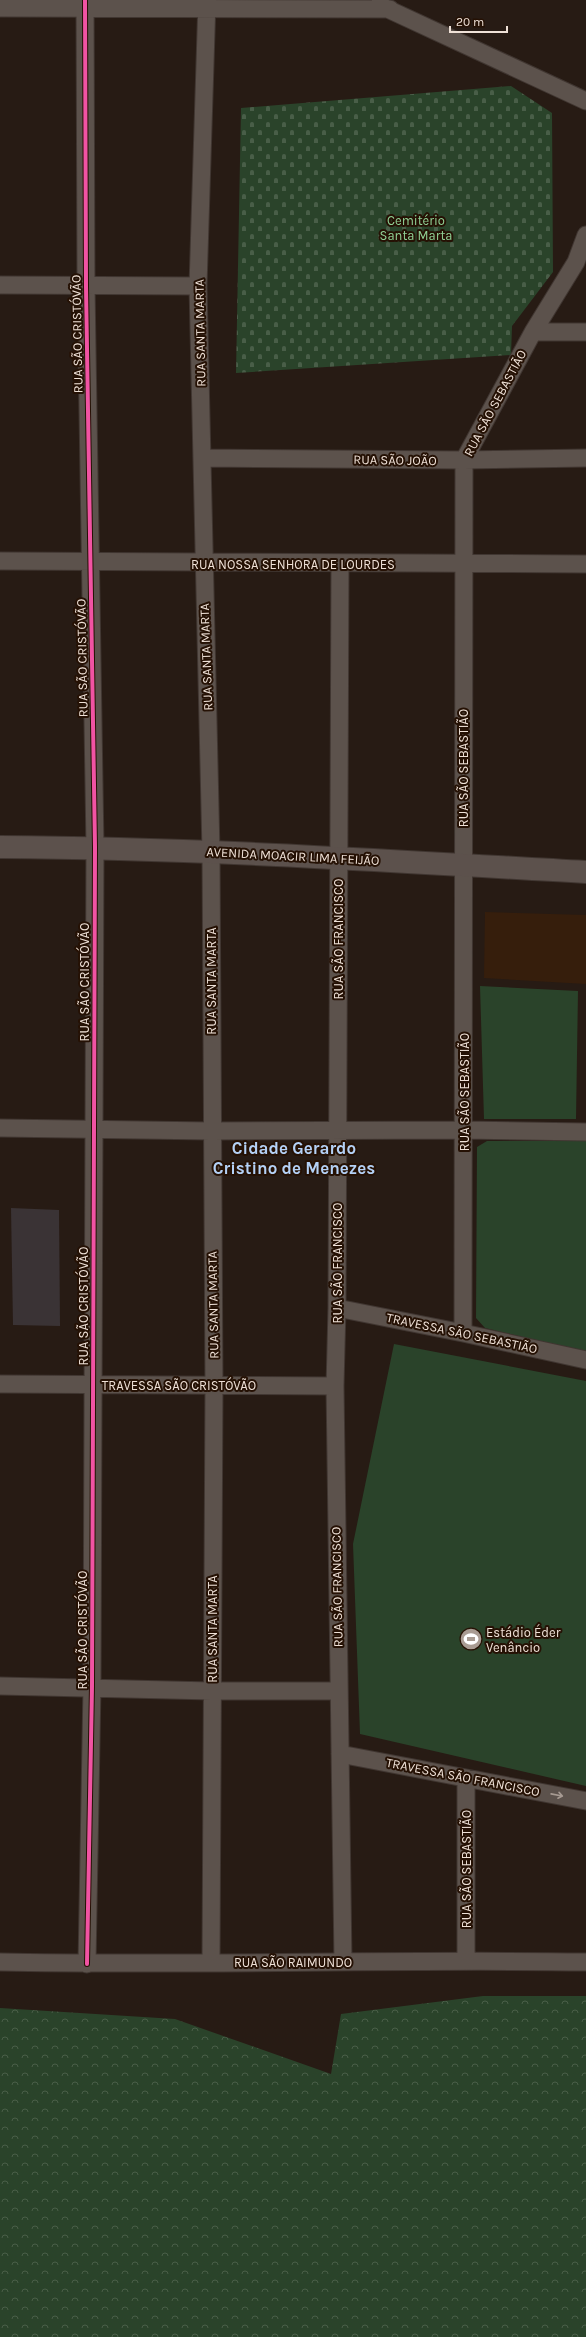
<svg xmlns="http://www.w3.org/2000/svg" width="586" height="2337" viewBox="0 0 586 2337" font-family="Karla,sans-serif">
<defs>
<pattern id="forest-crowns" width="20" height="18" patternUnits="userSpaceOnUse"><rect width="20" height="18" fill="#2a432a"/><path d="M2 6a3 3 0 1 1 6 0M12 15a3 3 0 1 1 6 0" fill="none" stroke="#495e48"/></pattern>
<pattern id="cemetery-stones" width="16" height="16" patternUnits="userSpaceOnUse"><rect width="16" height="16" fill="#2a432a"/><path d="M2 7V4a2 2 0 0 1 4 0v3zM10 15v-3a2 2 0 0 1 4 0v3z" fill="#495e48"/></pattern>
</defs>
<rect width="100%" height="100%" fill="#271b14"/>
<path fill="#361e0c" d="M 485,912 L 586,915 L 586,984 L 484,978 Z"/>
<path fill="url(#forest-crowns)" d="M 483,1996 L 586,1996 L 586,2337 L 0,2337 L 0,2008 L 175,2019 L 331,2074 L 341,2014 Z"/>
<path fill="url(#cemetery-stones)" d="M 511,86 L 552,113 L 553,272 L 512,326 L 511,355 L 236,373 L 241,108 Z"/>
<path fill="#2a432a" d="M 480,986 L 578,991 L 576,1119 L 484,1119 Z
M 487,1141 L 586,1141 L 586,1352 L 485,1328 L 476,1318 L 477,1147 Z
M 394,1344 L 586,1381 L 586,1786 L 360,1734 L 353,1544 Z"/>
<path fill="#3a3335" d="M 11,1208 L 59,1210 L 60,1326 L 13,1325 Z"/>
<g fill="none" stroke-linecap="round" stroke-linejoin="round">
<g stroke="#403631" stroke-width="19">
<path id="minor" d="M 85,0 L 86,286 L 95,847 L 92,1686 L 87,1964
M 207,0 L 198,286 L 211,852 L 214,1386 L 211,1962
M 379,5 L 586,101
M 0,8 L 390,9
M 0,285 L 198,286
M 533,332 L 586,332
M 203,458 L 464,460 L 586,458
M 0,561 L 586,564
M 340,564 L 337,1308 L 335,1386 L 343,1962
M 0,1128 L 211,1131 L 464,1130 L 586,1132
M 337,1308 L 463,1333 L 586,1360
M 463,1333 L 464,460 L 533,332 L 576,262 L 586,235
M 0,1384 L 335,1386
M 0,1686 L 212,1691 L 338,1691
M 340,1754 L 586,1801
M 466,1778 L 466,1960
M 0,1962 C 195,1966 391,1959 586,1962"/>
</g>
<g stroke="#403631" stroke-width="24">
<path id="secondary" d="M 0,847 C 196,848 391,861 586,872"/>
</g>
<use href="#minor" stroke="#5c524c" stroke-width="17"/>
<use href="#secondary" stroke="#5c514c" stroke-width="22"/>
<g stroke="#251104" stroke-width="6">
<path id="cycleway" d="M 85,0 L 86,286 L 95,847 L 92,1686 L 87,1964"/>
</g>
<use href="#cycleway" stroke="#f153a3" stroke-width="4"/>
</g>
<defs><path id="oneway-shaft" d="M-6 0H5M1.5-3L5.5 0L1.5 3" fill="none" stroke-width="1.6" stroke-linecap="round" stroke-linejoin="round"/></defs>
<use stroke="#a69a92" href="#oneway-shaft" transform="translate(557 1795) rotate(11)"/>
<defs>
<g id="stadium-disc" transform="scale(1.15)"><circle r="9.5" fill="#a99c93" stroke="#251104"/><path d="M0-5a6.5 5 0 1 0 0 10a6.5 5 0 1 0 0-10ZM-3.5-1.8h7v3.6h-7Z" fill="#fff"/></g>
</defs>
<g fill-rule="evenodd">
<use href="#stadium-disc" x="471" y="1639"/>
</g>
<g text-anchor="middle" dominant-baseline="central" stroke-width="4" stroke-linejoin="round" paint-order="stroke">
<g font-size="13" fill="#90d296" stroke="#251104">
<text x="416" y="220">Cemitério<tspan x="416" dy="15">Santa Marta</tspan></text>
</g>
<g font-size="13" fill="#efe1d7" stroke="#251104">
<text transform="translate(200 333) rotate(-91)">RUA SANTA MARTA</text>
<text transform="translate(77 334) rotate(-91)">RUA SÃO CRISTÓVÃO</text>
<text transform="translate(495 403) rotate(-62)">RUA SÃO SEBASTIÃO</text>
<text transform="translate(395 460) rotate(1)">RUA SÃO JOÃO</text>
<text x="293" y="564">RUA NOSSA SENHORA DE LOURDES</text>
<text transform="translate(206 657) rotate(-92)">RUA SANTA MARTA</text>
<text transform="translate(82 658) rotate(-91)">RUA SÃO CRISTÓVÃO</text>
<text transform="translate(463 768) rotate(-90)">RUA SÃO SEBASTIÃO</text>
<text transform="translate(293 856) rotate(3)">AVENIDA MOACIR LIMA FEIJÃO</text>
<text transform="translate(338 939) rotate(-90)">RUA SÃO FRANCISCO</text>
<text transform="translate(211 981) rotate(-90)">RUA SANTA MARTA</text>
<text transform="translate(84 982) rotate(-90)">RUA SÃO CRISTÓVÃO</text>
<text transform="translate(464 1092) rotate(-90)">RUA SÃO SEBASTIÃO</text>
<text transform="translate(337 1263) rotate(-90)">RUA SÃO FRANCISCO</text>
<text transform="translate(213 1305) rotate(-91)">RUA SANTA MARTA</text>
<text transform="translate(83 1306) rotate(-90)">RUA SÃO CRISTÓVÃO</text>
<text transform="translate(462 1333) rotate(12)">TRAVESSA SÃO SEBASTIÃO</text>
<text x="179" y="1385">TRAVESSA SÃO CRISTÓVÃO</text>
<text transform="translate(337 1587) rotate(-91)">RUA SÃO FRANCISCO</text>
<text transform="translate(212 1629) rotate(-90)">RUA SANTA MARTA</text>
<text transform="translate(82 1630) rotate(-90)">RUA SÃO CRISTÓVÃO</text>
<text transform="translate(463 1777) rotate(11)">TRAVESSA SÃO FRANCISCO</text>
<text transform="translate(466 1869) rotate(-90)">RUA SÃO SEBASTIÃO</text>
<text x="293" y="1962">RUA SÃO RAIMUNDO</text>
</g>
<g font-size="13" fill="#efe1d7" stroke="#251104" text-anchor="start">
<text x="486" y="1632">Estádio Éder<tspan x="486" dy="15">Venâncio</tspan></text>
</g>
<g font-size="17" font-weight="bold" fill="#b4d1f6" stroke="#251104">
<text x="294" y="1148">Cidade Gerardo<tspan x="294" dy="20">Cristino de Menezes</tspan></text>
</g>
</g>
<path d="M450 26v6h57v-6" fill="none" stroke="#efe1d7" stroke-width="2"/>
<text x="456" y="26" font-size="12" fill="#efe1d7" stroke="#251104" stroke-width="3" paint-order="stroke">20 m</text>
</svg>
